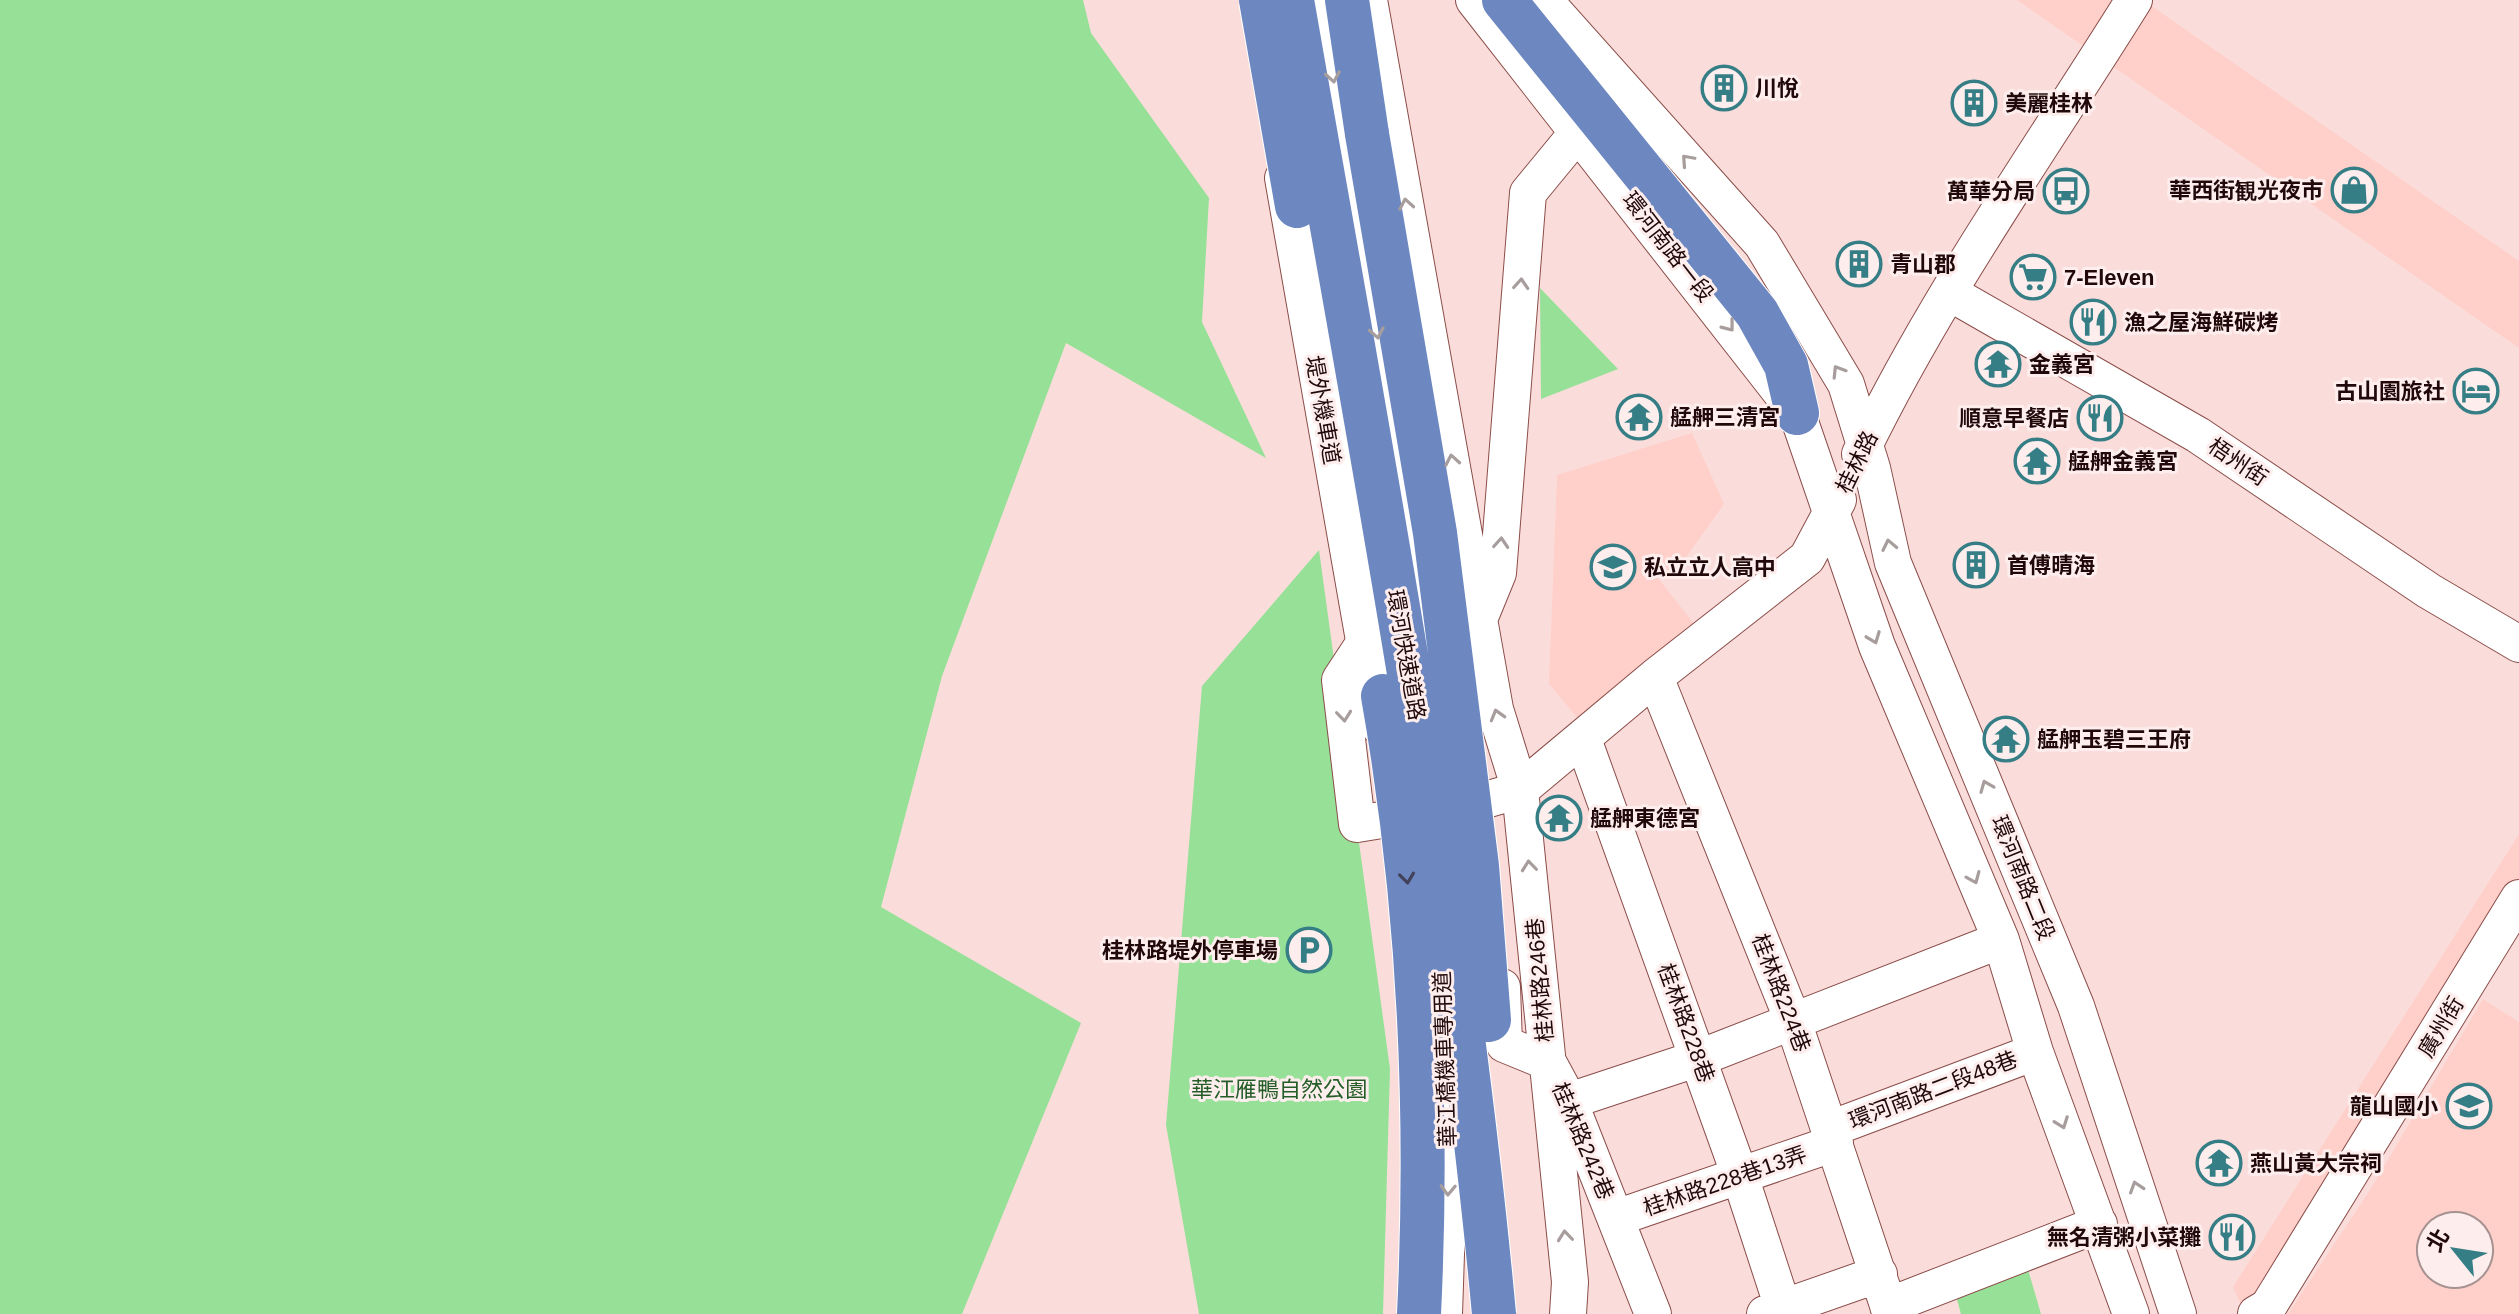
<svg xmlns="http://www.w3.org/2000/svg" width="2519" height="1314" viewBox="0 0 2519 1314" font-family="Helvetica,'Noto Sans TC',sans-serif">
<rect width="100%" height="100%" fill="#faddda"/>
<path fill="#ffcfca" fill-rule="evenodd" d="M 2017,0 L 2143,0 L 2519,261 L 2519,348 Z
M 1692,433 L 1724,504 L 1687,556 L 1658,578 L 1696,626 L 1580,721 L 1549,684 L 1557,475 Z
M 2519,834 L 2519,931 L 2245,1314 L 2233,1287 Z
M 2483,999 L 2519,1022 L 2519,1314 L 2288,1314 L 2370,1190 ZM 2431,1226 L 2479,1226 L 2479,1274 L 2431,1274 Z"/>
<path fill="#96e097" d="M 0,0 L 1083,0 L 1091,33 L 1209,198 L 1202,322 L 1266,458 L 1066,343 L 942,676 L 881,907 L 1081,1023 L 962,1314 L 0,1314 Z
M 1540,288 L 1618,369 L 1541,399 Z
M 1319,550 L 1390,1069 L 1383,1314 L 1199,1314 L 1166,1125 L 1202,686 Z
M 2027,1266 L 2041,1314 L 1961,1314 L 1956,1296 Z"/>
<g fill="none" stroke-linecap="round" stroke-linejoin="round">
<g stroke="#8a4d49" stroke-width="38">
<path id="minor" d="M 1319,0 L 1426,619
M 1369,0 L 1495,709 L 1520,790 L 1570,1282 L 1568,1314
M 1474,0 L 1797,413 L 1877,646 L 2001,940 L 2035,1052 L 2131,1314
M 1544,0 L 1762,244 L 1846,384 L 1872,468 L 1893,563 L 2076,1006 L 2178,1314
M 1283,178 L 1379,726
M 1950,293 L 2198,435 L 2429,591 L 2519,644
M 1860,454 C 1937,295 2041,149 2134,0
M 1480,617 L 1498,573 L 1528,193 L 1579,131
M 1363,645 L 1340,680 L 1357,824 L 1461,807 L 1520,790 L 1655,677 L 1807,558 L 1838,500
M 1655,677 L 1793,1021 L 1891,1314
M 1583,739 L 1740,1176 L 1783,1308
M 1502,987 L 1504,1044 L 1548,1062 L 1569,1101 L 1653,1314
M 1443,1025 L 1449,1164 L 1444,1314
M 1569,1101 L 1699,1058 L 2001,940
M 1830,1129 L 2035,1052
M 1616,1218 L 1835,1143
M 1888,1306 L 2099,1224
M 1765,1314 L 1879,1274
M 2256,1314 L 2268,1307 L 2519,898"/>
</g>
<g stroke="#fff" stroke-width="46">
<path id="highway" d="M 1347,0 L 1367,134
M 1504,0 L 1757,313 L 1786,365 L 1797,413"/>
</g>
<use href="#minor" stroke="#fff" stroke-width="36"/>
<use href="#highway" stroke="#6d87c1" stroke-width="44"/>
<g stroke="#fff" stroke-width="46" stroke-linecap="butt">
<path id="highway-bridge" d="M 1261,0 L 1297,206
M 1292,0 C 1368,437 1453,872 1494,1314
M 1367,134 L 1435,533 L 1477,866 L 1489,1020
M 1383,696 C 1419,900 1429,1107 1419,1314"/>
</g>
<use href="#highway-bridge" stroke="#6d87c1" stroke-width="44"/>
</g>
<defs><path id="oneway-chevron" d="M-2-3.5L2.5 0L-2 3.5" fill="none" stroke-width="1.6" stroke-linecap="round" stroke-linejoin="round" transform="scale(2)"/></defs>
<g stroke="#a69d9c">
<use href="#oneway-chevron" transform="translate(1333 77) rotate(80)"/>
<use href="#oneway-chevron" transform="translate(1687 160) rotate(-132)"/>
<use href="#oneway-chevron" transform="translate(1406 204) rotate(-100)"/>
<use href="#oneway-chevron" transform="translate(1521 284) rotate(-86)"/>
<use href="#oneway-chevron" transform="translate(1729 326) rotate(52)"/>
<use href="#oneway-chevron" transform="translate(1377 333) rotate(80)"/>
<use href="#oneway-chevron" transform="translate(1838 371) rotate(-122)"/>
<use href="#oneway-chevron" transform="translate(1452 460) rotate(-100)"/>
<use href="#oneway-chevron" transform="translate(1501 543) rotate(-86)"/>
<use href="#oneway-chevron" transform="translate(1889 545) rotate(-102)"/>
<use href="#oneway-chevron" transform="translate(1874 638) rotate(69)"/>
<use href="#oneway-chevron" transform="translate(1497 715) rotate(-106)"/>
<use href="#oneway-chevron" transform="translate(1344 716) rotate(84)"/>
<use href="#oneway-chevron" transform="translate(1986 786) rotate(-112)"/>
<use href="#oneway-chevron" transform="translate(1529 866) rotate(-96)"/>
<use href="#oneway-chevron" transform="translate(1974 878) rotate(67)"/>
<use href="#oneway-chevron" transform="translate(2062 1123) rotate(70)"/>
<use href="#oneway-chevron" transform="translate(2136 1187) rotate(-108)"/>
<use href="#oneway-chevron" transform="translate(1448 1190) rotate(92)"/>
<use href="#oneway-chevron" transform="translate(1565 1236) rotate(-96)"/>
</g>
<use stroke="#43425b" href="#oneway-chevron" transform="translate(1407 878) rotate(83)"/>
<defs>
<g id="building-ring" transform="scale(2.3)"><circle r="9.5" fill="#fdeeed" stroke="#367e86" stroke-width="1.5"/><path d="M-4-6H4V6H1V3H-1V6H-4ZM-2.5-4.3h1.7v1.8h-1.7ZM.8-4.3h1.7v1.8H.8ZM-2.5-1h1.7V.8h-1.7ZM.8-1h1.7V.8H.8Z" fill="#367e86"/></g>
<g id="shop-ring" transform="scale(2.3)"><circle r="9.5" fill="#fdeeed" stroke="#367e86" stroke-width="1.5"/><path d="M-5-2.5h2.3a2.7 3.5 0 0 1 5.4 0H5L5.5 6h-11ZM-1.5-2.5h3a1.5 2.3 0 0 0-3 0Z" fill="#367e86"/></g>
<g id="bus-ring" transform="scale(2.3)"><circle r="9.5" fill="#fdeeed" stroke="#367e86" stroke-width="1.5"/><path d="M-5-6H5V4H4V6H2V4H-2V6H-4V4H-5ZM-3.5-4V0h7V-4ZM-3.5 1.2v1.5H-2V1.2ZM2 1.2v1.5H3.5V1.2Z" fill="#367e86"/></g>
<g id="supermarket-ring" transform="scale(2.3)"><circle r="9.5" fill="#fdeeed" stroke="#367e86" stroke-width="1.5"/><path d="M-6-5.5h2.5l.6 2H6L4.5 2H-2.5L-4.4-4H-6ZM-1.5 3.2a1.3 1.3 0 1 0 .1 0ZM3 3.2a1.3 1.3 0 1 0 .1 0Z" fill="#367e86"/></g>
<g id="restaurant-ring" transform="scale(2.3)"><circle r="9.5" fill="#fdeeed" stroke="#367e86" stroke-width="1.5"/><path d="M-5-6h1v4h1v-4h1v4h1v-4h1v5L-1.5 .5V6h-2V.5L-5-1ZM5-6V6H3V1.5H1.5Q1.5-4 5-6Z" fill="#367e86"/></g>
<g id="temple-ring" transform="scale(2.3)"><circle r="9.5" fill="#fdeeed" stroke="#367e86" stroke-width="1.5"/><path d="M0-6L5-2H3V0L6.5 2.5H4V6H1.5V3h-3V6H-4V2.5H-6.5L-3 0V-2H-5Z" fill="#367e86"/></g>
<g id="hotel-ring" transform="scale(2.3)"><circle r="9.5" fill="#fdeeed" stroke="#367e86" stroke-width="1.5"/><path d="M-6-4.5h1.5V1H6V5H4.5V3h-9V5H-6ZM-4 0a1.8 1.8 0 1 1 3.6 0ZM.5 0V-2.5h3Q6-2.5 6 0Z" fill="#367e86"/></g>
<g id="school-ring" transform="scale(2.3)"><circle r="9.5" fill="#fdeeed" stroke="#367e86" stroke-width="1.5"/><path d="M0-5L7-2L0 1L-7-2ZM-4 1L0 2.5L4 1V4Q0 6-4 4Z" fill="#367e86"/></g>
<g id="parking-ring" transform="scale(2.3)"><circle r="9.5" fill="#fdeeed" stroke="#367e86" stroke-width="1.5"/><path d="M-3.5-5.5H1a3.5 3.5 0 0 1 0 7H-1V5.5H-3.5ZM-1-3.4V-.6H.8a1.4 1.4 0 0 0 0-2.8Z" fill="#367e86"/></g>
</defs>
<g fill-rule="evenodd">
<use href="#building-ring" x="1724" y="88"/>
<use href="#building-ring" x="1974" y="103"/>
<use href="#shop-ring" x="2354" y="190"/>
<use href="#bus-ring" x="2066" y="191"/>
<use href="#building-ring" x="1859" y="264"/>
<use href="#supermarket-ring" x="2033" y="277"/>
<use href="#restaurant-ring" x="2093" y="322"/>
<use href="#temple-ring" x="1998" y="364"/>
<use href="#hotel-ring" x="2476" y="391"/>
<use href="#temple-ring" x="1639" y="417"/>
<use href="#restaurant-ring" x="2100" y="418"/>
<use href="#temple-ring" x="2037" y="461"/>
<use href="#building-ring" x="1976" y="565"/>
<use href="#school-ring" x="1613" y="567"/>
<use href="#temple-ring" x="2006" y="739"/>
<use href="#temple-ring" x="1559" y="818"/>
<use href="#parking-ring" x="1309" y="950"/>
<use href="#school-ring" x="2469" y="1106"/>
<use href="#temple-ring" x="2219" y="1163"/>
<use href="#restaurant-ring" x="2232" y="1237"/>
</g>
<g text-anchor="middle" dominant-baseline="central" stroke-width="6" stroke-linejoin="round" paint-order="stroke">
<g font-size="22" font-weight="bold" fill="#200908" stroke="#fdeeed" text-anchor="start">
<text x="1755" y="88">川悅</text>
<text x="2005" y="103">美麗桂林</text>
<text x="2323" y="190" text-anchor="end">華西街観光夜市</text>
<text x="2035" y="191" text-anchor="end">萬華分局</text>
<text x="1890" y="264">青山郡</text>
<text x="2064" y="277">7-Eleven</text>
<text x="2124" y="322">漁之屋海鮮碳烤</text>
<text x="2029" y="364">金義宮</text>
<text x="2445" y="391" text-anchor="end">古山園旅社</text>
<text x="1670" y="417">艋舺三清宮</text>
<text x="2069" y="418" text-anchor="end">順意早餐店</text>
<text x="2068" y="461">艋舺金義宮</text>
<text x="2007" y="565">首傅晴海</text>
<text x="1644" y="567">私立立人高中</text>
<text x="2037" y="739">艋舺玉碧三王府</text>
<text x="1590" y="818">艋舺東德宮</text>
<text x="1278" y="950" text-anchor="end">桂林路堤外停車場</text>
<text x="2438" y="1106" text-anchor="end">龍山國小</text>
<text x="2250" y="1163">燕山黃大宗祠</text>
<text x="2201" y="1237" text-anchor="end">無名清粥小菜攤</text>
</g>
<g font-size="22" fill="#200908" stroke="#fdeeed">
<text transform="translate(1668 247) rotate(52)">環河南路一段</text>
<text transform="translate(1323 410) rotate(80)">堤外機車道</text>
<text transform="translate(1857 462) rotate(-64)">桂林路</text>
<text transform="translate(2238 462) rotate(34)">梧州街</text>
<text transform="translate(1406 655) rotate(80)">環河快速道路</text>
<text transform="translate(2023 878) rotate(68)">環河南路二段</text>
<text transform="translate(1540 980) rotate(-95)">桂林路246巷</text>
<text transform="translate(1781 993) rotate(69)">桂林路224巷</text>
<text transform="translate(1686 1023) rotate(70)">桂林路228巷</text>
<text transform="translate(2441 1027) rotate(-59)">廣州街</text>
<text transform="translate(1445 1059) rotate(-92)">華江橋機車專用道</text>
<text transform="translate(1933 1090) rotate(-21)">環河南路二段48巷</text>
<text transform="translate(1583 1141) rotate(67)">桂林路242巷</text>
<text transform="translate(1725 1181) rotate(-19)">桂林路228巷13弄</text>
</g>
<g font-size="22" fill="#245d28" stroke="#fdeeed">
<text x="1279" y="1089">華江雁鴨自然公園</text>
</g>
</g>
<g transform="translate(2455 1250) rotate(300)"><circle r="38" fill="#fdeeed" stroke="#a59291" stroke-width="2"/>
<path d="M0-6L14 30L0 20L-14 30Z" fill="#367e86"/>
<text y="-12" font-size="22" font-weight="bold" text-anchor="middle" fill="#200908">北</text>
</g>
</svg>
